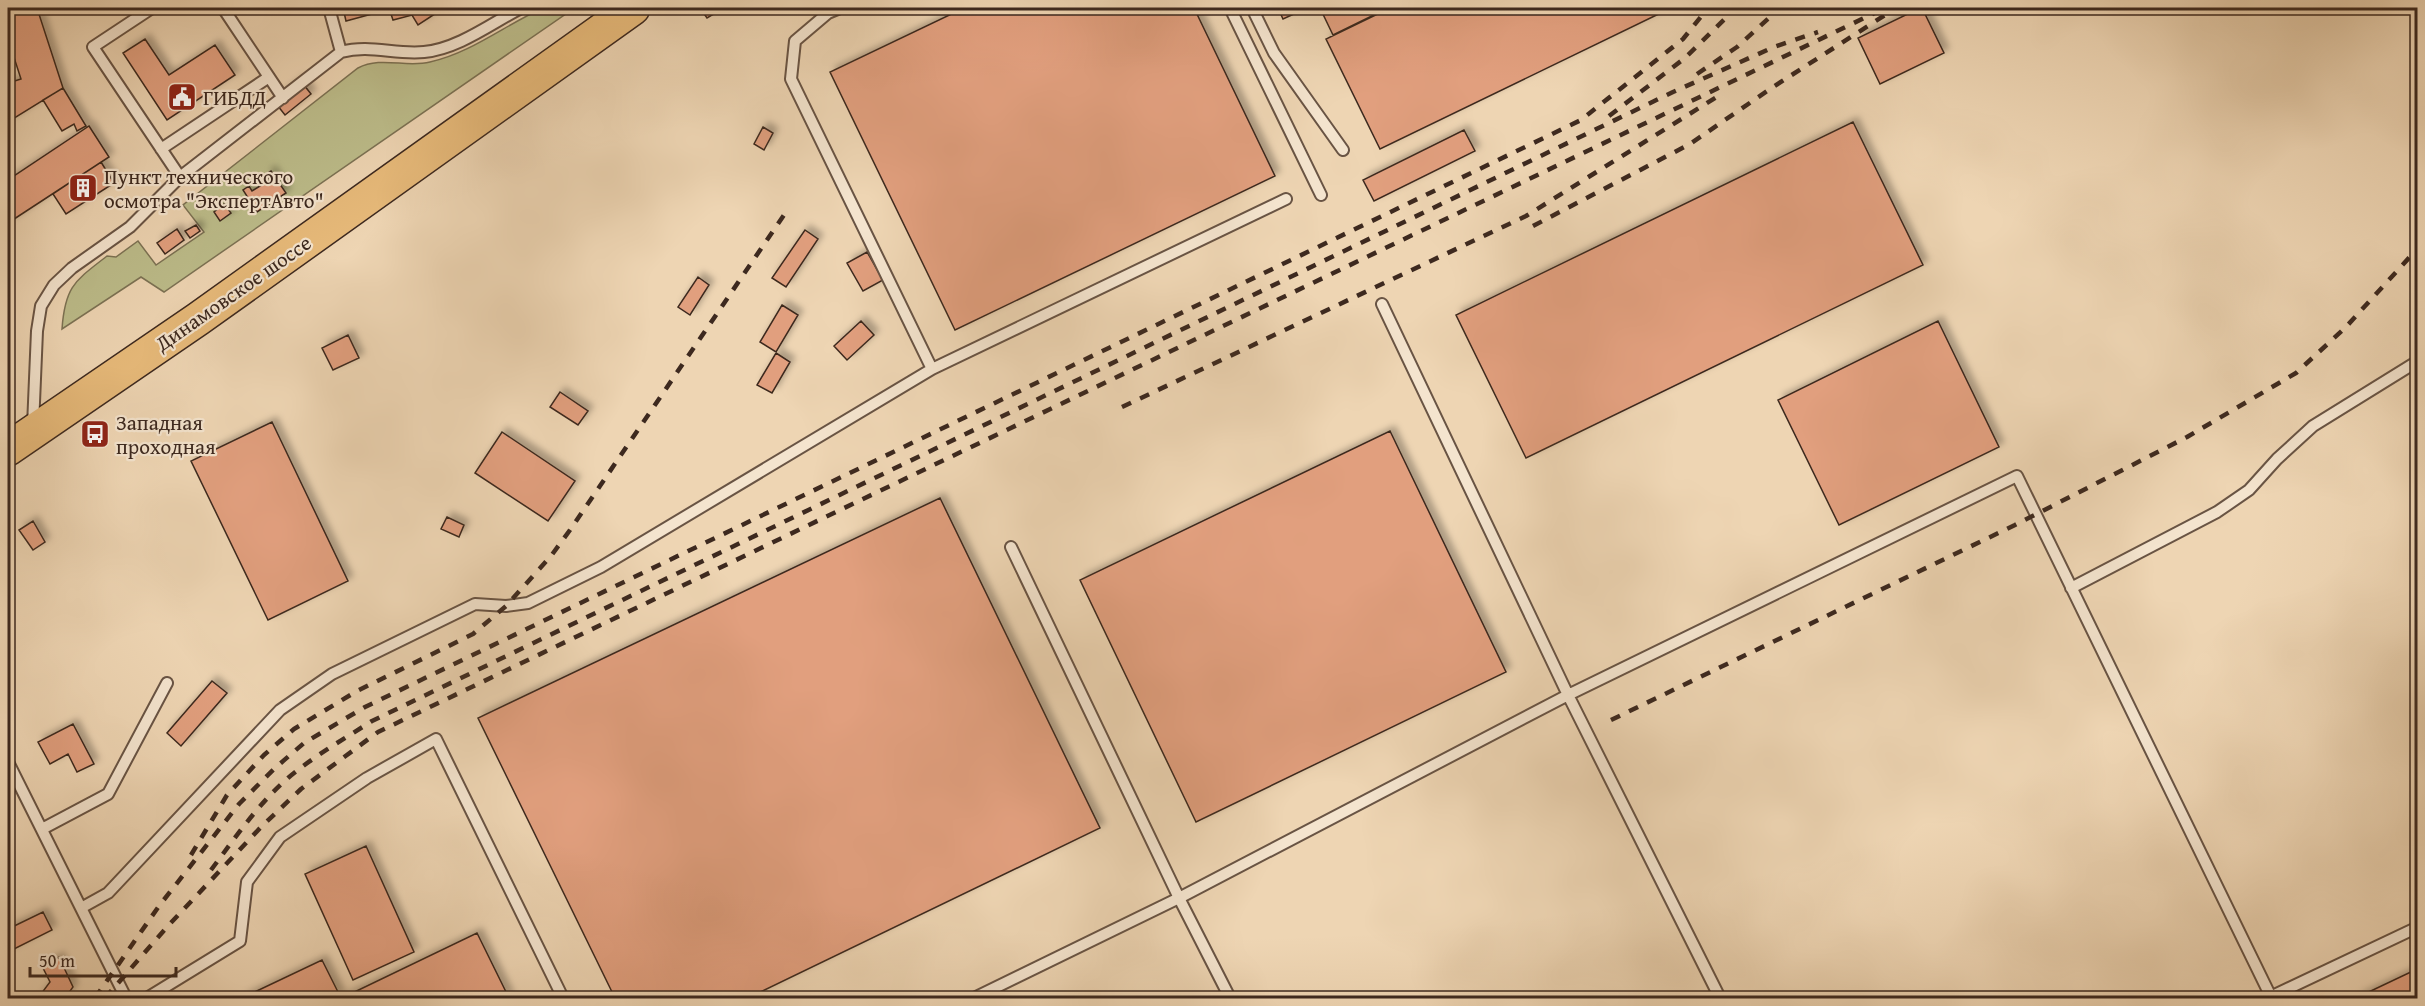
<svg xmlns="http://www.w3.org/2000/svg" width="2425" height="1006" viewBox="0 0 2425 1006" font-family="'Gentium Book Plus',serif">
<defs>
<filter id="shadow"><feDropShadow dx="5" dy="-5" stdDeviation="3" flood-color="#0004"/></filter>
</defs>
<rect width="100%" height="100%" fill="#eed5b3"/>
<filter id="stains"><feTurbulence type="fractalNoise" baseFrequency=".00333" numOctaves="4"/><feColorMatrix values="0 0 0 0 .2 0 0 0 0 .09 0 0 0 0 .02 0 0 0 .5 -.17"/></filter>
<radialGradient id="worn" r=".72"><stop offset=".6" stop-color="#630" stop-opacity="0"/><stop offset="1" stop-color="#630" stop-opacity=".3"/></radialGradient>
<path fill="#bcbc8a" stroke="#7c7254" stroke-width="1.5" d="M 543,8 L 564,8 L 570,11 L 164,292 L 141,277 L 62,329 C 65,286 75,281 107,256 L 116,257 L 138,241 L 156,265 L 204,232 L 183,205 L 358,68 C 381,56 406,68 430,62 C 471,53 505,25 543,8 Z"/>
<path fill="#e19f7e" stroke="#3d291f" stroke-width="1.5" filter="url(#shadow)" d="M 8,8 L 37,8 L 63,88 L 8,122 L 8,94 L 10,93 L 8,83 L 21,79 L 8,39 Z
M 343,8 L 370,8 L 372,14 L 346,21 Z
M 389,8 L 408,9 L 444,8 L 418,25 L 412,15 L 393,20 Z
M 700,8 L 724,8 L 707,18 Z
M 964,8 L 1194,8 L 1275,176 L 955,330 L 830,72 Z
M 1278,8 L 1307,8 L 1283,19 Z
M 1320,8 L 1378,8 L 1380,12 L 1333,35 Z
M 1390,8 L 1671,8 L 1380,149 L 1326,39 Z
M 1920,8 L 1922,8 L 1944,53 L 1880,84 L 1858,38 Z
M 145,39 L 169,75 L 215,45 L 235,75 L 167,120 L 123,53 Z
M 300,80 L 311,94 L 285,115 L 274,101 Z
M 63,88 L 86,126 L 77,131 L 74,124 L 62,131 L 43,100 Z
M 1853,122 L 1923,265 L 1526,458 L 1456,315 Z
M 89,126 L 109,157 L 8,223 L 8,180 Z
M 763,127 L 773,133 L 764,150 L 754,144 Z
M 1464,130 L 1475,151 L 1374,201 L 1363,180 Z
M 101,162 L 114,183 L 66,214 L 53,194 Z
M 271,171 L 286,193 L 257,212 L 243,190 L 249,186 L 252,191 L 270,180 L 266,174 Z
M 224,204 L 231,213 L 220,221 L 214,212 Z
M 196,225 L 200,231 L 190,238 L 185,231 Z
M 177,229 L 184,240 L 165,254 L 157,243 Z
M 805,230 L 818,239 L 786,287 L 772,278 Z
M 867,252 L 883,280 L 863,291 L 847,263 Z
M 698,277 L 709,285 L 690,315 L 678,307 Z
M 782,305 L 798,315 L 776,352 L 760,342 Z
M 861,321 L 874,335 L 847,360 L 834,346 Z
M 1938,321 L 1999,447 L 1839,525 L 1778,400 Z
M 348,335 L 359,358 L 333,370 L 322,348 Z
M 776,353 L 790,362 L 772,393 L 757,385 Z
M 560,392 L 588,411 L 578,425 L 550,407 Z
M 272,422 L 348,581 L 268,620 L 191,461 Z
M 1390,431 L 1506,672 L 1196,822 L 1080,580 Z
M 502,432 L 575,481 L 548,521 L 475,473 Z
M 940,498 L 1100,828 L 748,998 L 615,998 L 478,718 Z
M 447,517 L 464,525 L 459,537 L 441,529 Z
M 33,521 L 45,542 L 33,550 L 19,530 Z
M 212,681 L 227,693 L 181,746 L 167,733 Z
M 73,724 L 94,764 L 77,772 L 68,754 L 50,764 L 38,742 Z
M 366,846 L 414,952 L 353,980 L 305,874 Z
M 43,912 L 52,930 L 8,952 L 8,929 Z
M 477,933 L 509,998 L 342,998 Z
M 59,957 L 73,987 L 65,998 L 38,998 L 50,982 L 42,966 Z
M 322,960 L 341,998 L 242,998 Z
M 2415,970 L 2418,976 L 2418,998 L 2356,998 Z"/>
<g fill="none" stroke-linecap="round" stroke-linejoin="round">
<g stroke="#695444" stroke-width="14">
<path id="service" d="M 152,8 L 93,47 L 180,177
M 223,8 L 283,98
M 329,8 L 341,52
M 840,8 L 828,13 L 795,41 L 791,79 L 932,369
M 1230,8 L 1321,195
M 1252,8 L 1274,53 L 1343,150
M 161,149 L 269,77
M 1382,304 L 1568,695 L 1720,998
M 33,426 L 37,331 L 41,306 L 54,285 L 72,268 L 130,227 L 180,177 L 341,52 C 370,44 395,55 424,52 C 458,49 492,23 521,8
M 1011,547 L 1179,898 L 1230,998
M 2071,588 L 2217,512 L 2249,490 L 2277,459 L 2313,426 L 2418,361
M 8,762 L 81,908
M 42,829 L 108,794 L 167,683
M 126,998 L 81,908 L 108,893 L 280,710 L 332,674 L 475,604 L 506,606 L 528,603 L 601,567 L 932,369 L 1286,199
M 147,998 L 240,941 L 247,882 L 280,837 L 367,778 L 436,739 L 563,998
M 974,998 L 1179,898 L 1568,695 L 2017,476 L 2271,997
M 2268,998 L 2418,927"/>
</g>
<g stroke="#3d291f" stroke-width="36">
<path id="primary" d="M 8,449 L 198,319 L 633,8"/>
</g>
<use href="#service" stroke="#f4e4ce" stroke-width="10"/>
<use href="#primary" stroke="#e7ba7a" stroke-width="33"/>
<path stroke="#3d291f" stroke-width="4.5" stroke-dasharray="10 10" stroke-linecap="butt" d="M 1697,74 L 1737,47 L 1780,8
M 1609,116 L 1685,58 L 1736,8
M 1533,226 L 1690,144 L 1773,87 L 1896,8
M 1122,407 L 1526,216 L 1723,93
M 1611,720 L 2015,525 L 2187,437 L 2296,373 L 2345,328 L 2418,248
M 191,855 L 227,795 L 264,755 L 294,729 L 357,691 L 473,634 L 506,606 L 551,556 L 570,530 L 788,209
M 211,870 C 235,838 258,804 288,778 C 314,756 344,739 372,721 L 1673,92 L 1774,47 L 1818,32
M 95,998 L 159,906 L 239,804 L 275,768 L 304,743 L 365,707 L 1581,120 L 1683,39 L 1708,8
M 105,998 L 167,927 L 261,827 L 301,789 L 378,732 L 1885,8"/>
</g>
<defs>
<g id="civic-square" transform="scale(1.5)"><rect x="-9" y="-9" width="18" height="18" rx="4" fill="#8f2418" stroke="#f4e4ce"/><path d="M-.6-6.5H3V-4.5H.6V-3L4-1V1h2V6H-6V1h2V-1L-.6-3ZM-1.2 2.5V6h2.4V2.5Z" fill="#fff"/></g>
<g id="building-square" transform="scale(1.5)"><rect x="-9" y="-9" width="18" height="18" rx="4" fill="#8f2418" stroke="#f4e4ce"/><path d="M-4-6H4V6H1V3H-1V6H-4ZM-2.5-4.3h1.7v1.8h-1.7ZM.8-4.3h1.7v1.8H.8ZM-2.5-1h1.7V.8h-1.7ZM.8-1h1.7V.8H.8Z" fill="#fff"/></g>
<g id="bus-square" transform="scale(1.5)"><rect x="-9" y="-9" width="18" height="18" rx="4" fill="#8f2418" stroke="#f4e4ce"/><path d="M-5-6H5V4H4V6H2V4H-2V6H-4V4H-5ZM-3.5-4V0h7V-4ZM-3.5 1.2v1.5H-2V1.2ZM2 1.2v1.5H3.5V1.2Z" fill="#fff"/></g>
</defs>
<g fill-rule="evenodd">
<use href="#civic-square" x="182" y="97"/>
<use href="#building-square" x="83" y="188"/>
<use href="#bus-square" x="95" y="434"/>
</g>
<g text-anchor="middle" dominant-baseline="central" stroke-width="4.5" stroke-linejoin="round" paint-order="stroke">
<g font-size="21" fill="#3d291f" stroke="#f4e4ce" text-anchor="start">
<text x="203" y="97">ГИБДД</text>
<text x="104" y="176">Пункт технического<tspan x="104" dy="24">осмотра "ЭкспертАвто"</tspan></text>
<text x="116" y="422">Западная<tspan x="116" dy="24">проходная</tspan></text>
</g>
<g font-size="21" fill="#3d291f" stroke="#f4e4ce">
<text transform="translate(233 293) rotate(-35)">Динамовское шоссе</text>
</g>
</g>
<rect width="2425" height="1006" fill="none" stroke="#eed5b3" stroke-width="30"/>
<rect x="9" y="9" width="2407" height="988" fill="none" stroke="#3d291f" stroke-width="3"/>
<rect x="15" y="15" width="2395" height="976" fill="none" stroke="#3d291f" stroke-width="1.5"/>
<path d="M30 967v9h146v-9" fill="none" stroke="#3d291f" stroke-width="3"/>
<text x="39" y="967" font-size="18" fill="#3d291f" stroke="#f4e4ce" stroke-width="4.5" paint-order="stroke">50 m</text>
<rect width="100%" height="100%" filter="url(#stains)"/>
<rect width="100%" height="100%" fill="url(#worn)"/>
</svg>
